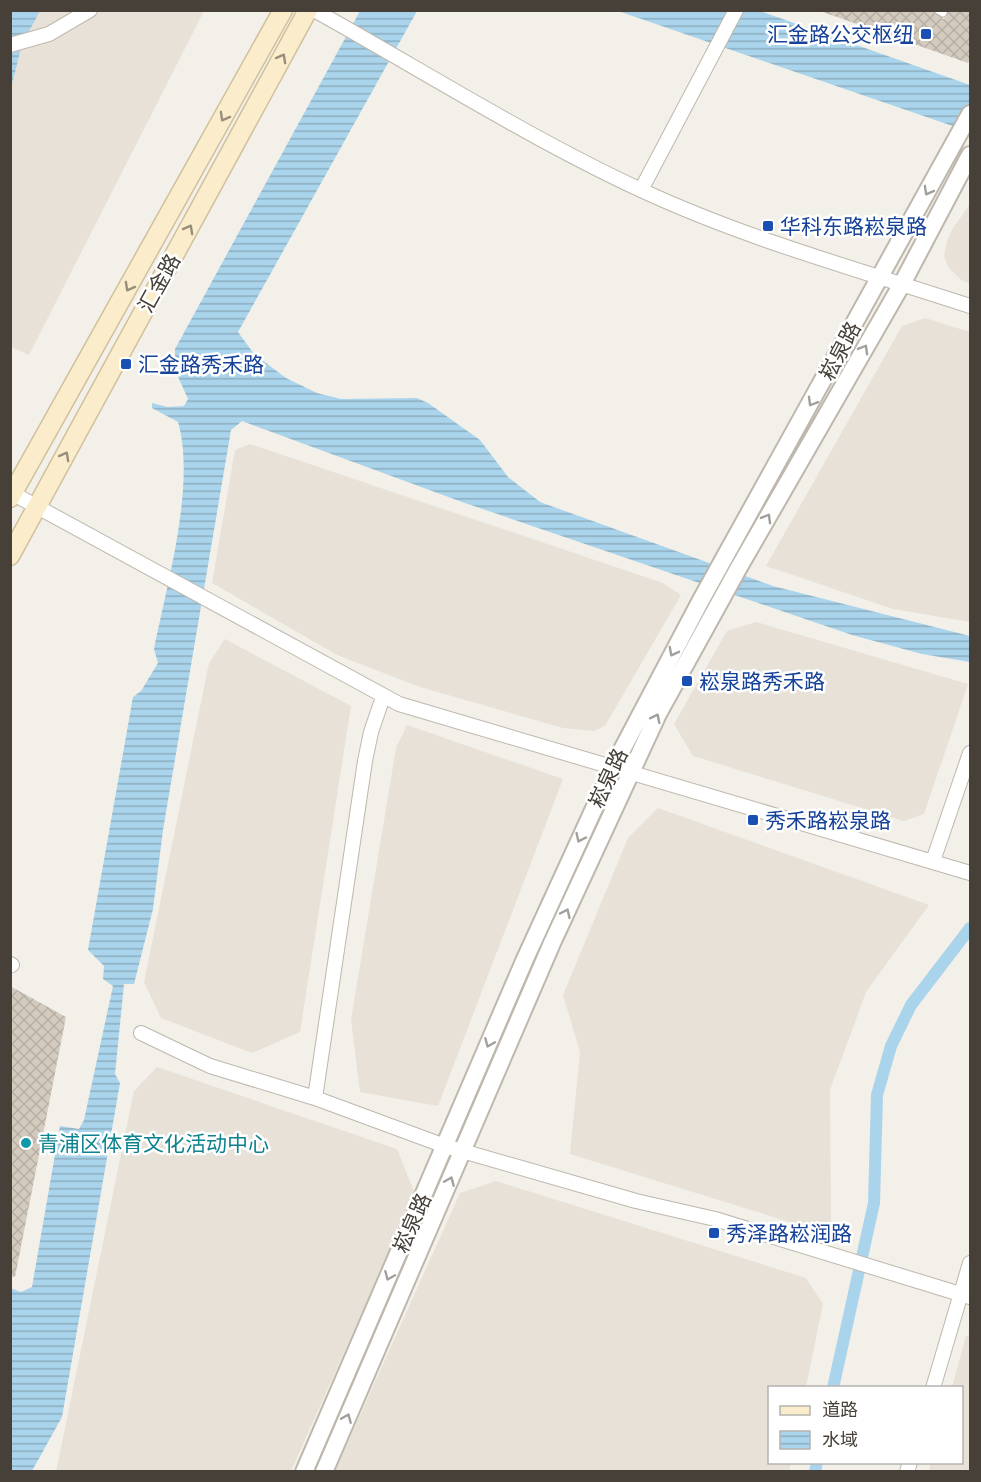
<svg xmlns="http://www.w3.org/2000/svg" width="981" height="1482" viewBox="0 0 981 1482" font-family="'Work Sans','Noto Sans SC',sans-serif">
<defs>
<pattern id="water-rules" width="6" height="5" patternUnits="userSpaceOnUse" patternTransform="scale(1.5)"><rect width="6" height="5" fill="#aad4eb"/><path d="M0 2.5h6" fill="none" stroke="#8cadbf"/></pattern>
<pattern id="building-cross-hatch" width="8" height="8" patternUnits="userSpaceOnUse" patternTransform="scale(1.5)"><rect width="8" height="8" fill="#d4cbbf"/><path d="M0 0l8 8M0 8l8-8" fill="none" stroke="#b7afa5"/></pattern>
</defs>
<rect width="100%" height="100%" fill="#f3f0e9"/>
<path fill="#e7e1d8" d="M 11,11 L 202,11 L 203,13 L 29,355 L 11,347 Z
M 970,204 L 970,283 L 961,280 L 949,268 L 944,256 L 947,241 L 953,228 Z
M 925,318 L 970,332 L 970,622 L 893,609 L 766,566 L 902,326 Z
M 250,444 L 663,583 L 681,595 L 605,726 L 594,731 L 563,728 L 420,687 L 337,655 L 212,583 L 235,450 Z
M 756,622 L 968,684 L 924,814 L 904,821 L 693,756 L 674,724 L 727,631 Z
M 225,639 L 351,706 L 300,1032 L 252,1053 L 161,1018 L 144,982 L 209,663 Z
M 407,725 L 563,779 L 438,1106 L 360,1092 L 351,1020 L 396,748 Z
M 658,808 L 929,905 L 866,992 L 830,1090 L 831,1222 L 812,1229 L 570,1154 L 580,1052 L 563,995 L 628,838 Z
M 157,1067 L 397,1149 L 415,1194 L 291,1471 L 56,1472 L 134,1091 Z
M 496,1181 L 806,1278 L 823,1304 L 806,1387 L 770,1388 L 770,1462 L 791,1463 L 789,1471 L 335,1471 L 460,1193 Z
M 970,1335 L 970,1471 L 929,1471 L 931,1463 L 962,1462 L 962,1388 L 952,1387 L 966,1336 Z"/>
<path fill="url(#water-rules)" d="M 11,11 L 40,11 L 22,44 L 11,88 Z
M 360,11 L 417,11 L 238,332 L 254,354 L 286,378 L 317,393 L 341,399 L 417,398 L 428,403 L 480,440 L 508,477 L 540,502 L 773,586 L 970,636 L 970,662 L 922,654 L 852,635 L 462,502 L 242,421 L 231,430 L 163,830 L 153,909 L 134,984 L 124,984 L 115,1074 L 120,1083 L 62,1417 L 32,1471 L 11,1471 L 10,1288 L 21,1292 L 32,1287 L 60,1126 L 79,1129 L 84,1120 L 113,986 L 103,979 L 104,966 L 88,950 L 133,697 L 141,691 L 158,663 L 154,649 C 167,584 196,484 178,422 L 152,408 L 152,403 L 168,407 L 184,406 L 188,399 L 175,370 L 175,349 Z
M 618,11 L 760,11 L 970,85 L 970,132 Z"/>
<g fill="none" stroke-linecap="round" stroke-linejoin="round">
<path stroke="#aad4eb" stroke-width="12" d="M 833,1388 L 874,1203 L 877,1095 L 891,1046 L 911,1005 L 970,928
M 815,1472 L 817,1462"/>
</g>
<path fill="url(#building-cross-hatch)" d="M 817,10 L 932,10 L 943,19 L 947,17 L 949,10 L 970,10 L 970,58 L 968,63 Z
M 10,986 L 66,1017 L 15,1277 L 10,1277 Z"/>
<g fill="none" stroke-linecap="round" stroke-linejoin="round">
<g stroke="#beb7ac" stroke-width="10">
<path id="service" d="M 938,10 L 943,13 L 944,10"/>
</g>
<g stroke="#beb7ac" stroke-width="16">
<path id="minor" d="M 314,10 C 422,70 529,138 641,190 C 746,239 860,270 970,306
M 10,45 L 49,34 L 90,10
M 641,190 L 736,10
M 10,492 L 399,704 L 970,873
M 933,861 L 970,753
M 10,964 L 12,965
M 141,1033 L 210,1066 L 315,1098 L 445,1146 L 636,1201 L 715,1219 L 970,1297
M 315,1098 L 365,761 L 371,732 L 383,697
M 933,1388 L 970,1263
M 907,1472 L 910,1462"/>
</g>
<g stroke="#beb7ac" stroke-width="20">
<path id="tertiary" d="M 304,1472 L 525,959 L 614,765 L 701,600 L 970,114
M 324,1472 L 552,943 L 658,714 L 738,569 L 902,284 L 970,155"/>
</g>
<g stroke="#d0c09c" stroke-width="21">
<path id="secondary" d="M 10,498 L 283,10
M 10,556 L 308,10"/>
</g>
<use href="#service" stroke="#fff" stroke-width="7"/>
<use href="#minor" stroke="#fff" stroke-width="14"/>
<use href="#tertiary" stroke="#fff" stroke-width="16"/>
<use href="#secondary" stroke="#fbedcc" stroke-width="18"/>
</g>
<defs><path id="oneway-chevron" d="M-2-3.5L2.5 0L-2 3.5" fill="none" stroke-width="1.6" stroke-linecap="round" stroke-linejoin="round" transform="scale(1.5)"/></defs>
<g stroke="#978e7b">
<use href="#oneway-chevron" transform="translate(282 58) rotate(-61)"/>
<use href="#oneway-chevron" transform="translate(224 117) rotate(119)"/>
<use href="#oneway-chevron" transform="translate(189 229) rotate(-61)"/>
<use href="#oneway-chevron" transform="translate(129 287) rotate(119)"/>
<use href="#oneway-chevron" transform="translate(65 456) rotate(-61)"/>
</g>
<g stroke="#a2a09c">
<use href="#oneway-chevron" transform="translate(928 191) rotate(119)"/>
<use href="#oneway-chevron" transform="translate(864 349) rotate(-60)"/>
<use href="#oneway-chevron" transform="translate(812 402) rotate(120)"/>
<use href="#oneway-chevron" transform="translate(767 518) rotate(-60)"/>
<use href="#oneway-chevron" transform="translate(673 652) rotate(118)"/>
<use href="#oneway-chevron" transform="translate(656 718) rotate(-63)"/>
<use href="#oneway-chevron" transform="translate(580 838) rotate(115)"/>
<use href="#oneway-chevron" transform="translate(566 913) rotate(-65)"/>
<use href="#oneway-chevron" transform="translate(489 1043) rotate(113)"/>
<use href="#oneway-chevron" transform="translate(450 1181) rotate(-67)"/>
<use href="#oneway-chevron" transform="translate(389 1276) rotate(113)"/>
<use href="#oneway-chevron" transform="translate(347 1418) rotate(-67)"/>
</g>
<g fill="#1a4fb4" stroke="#fff" stroke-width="2">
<rect x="920" y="28" width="12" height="12" rx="3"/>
<rect x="762" y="220" width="12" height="12" rx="3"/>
<rect x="120" y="358" width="12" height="12" rx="3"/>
<rect x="681" y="675" width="12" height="12" rx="3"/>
<rect x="747" y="814" width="12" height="12" rx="3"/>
<rect x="708" y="1227" width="12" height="12" rx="3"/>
</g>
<circle fill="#0f9aa8" stroke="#fff" stroke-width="2" cx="26" cy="1143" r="6"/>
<g text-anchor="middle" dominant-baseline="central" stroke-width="5" stroke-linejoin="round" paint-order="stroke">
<g font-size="21" fill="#164399" stroke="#fff" text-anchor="start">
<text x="914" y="34" text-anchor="end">汇金路公交枢纽</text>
<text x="780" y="226">华科东路崧泉路</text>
<text x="138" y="364">汇金路秀禾路</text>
<text x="699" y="681">崧泉路秀禾路</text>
<text x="765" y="820">秀禾路崧泉路</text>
<text x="726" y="1233">秀泽路崧润路</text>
</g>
<g font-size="21" fill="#464038" stroke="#fff">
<text transform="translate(159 283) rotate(-61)">汇金路</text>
<text transform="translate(840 351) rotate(-62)">崧泉路</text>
<text transform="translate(608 778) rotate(-65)">崧泉路</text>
<text transform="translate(412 1223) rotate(-66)">崧泉路</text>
</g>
<g font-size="21" fill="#0d838f" stroke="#fff" text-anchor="start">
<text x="38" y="1143">青浦区体育文化活动中心</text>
</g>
</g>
<rect width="981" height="1482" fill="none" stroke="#464038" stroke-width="24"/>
<rect x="768" y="1386" width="195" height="78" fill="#ffffff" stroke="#b5b3af" stroke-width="1.5"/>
<rect x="780" y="1406" width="30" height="9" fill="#fbedcc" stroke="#b5b3af" stroke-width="1.5"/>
<text x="822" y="1416" font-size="18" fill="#464038">道路</text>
<rect x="780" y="1431" width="30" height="18" fill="url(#water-rules)" stroke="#b5b3af" stroke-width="1.5"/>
<text x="822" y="1446" font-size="18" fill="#464038">水域</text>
</svg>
